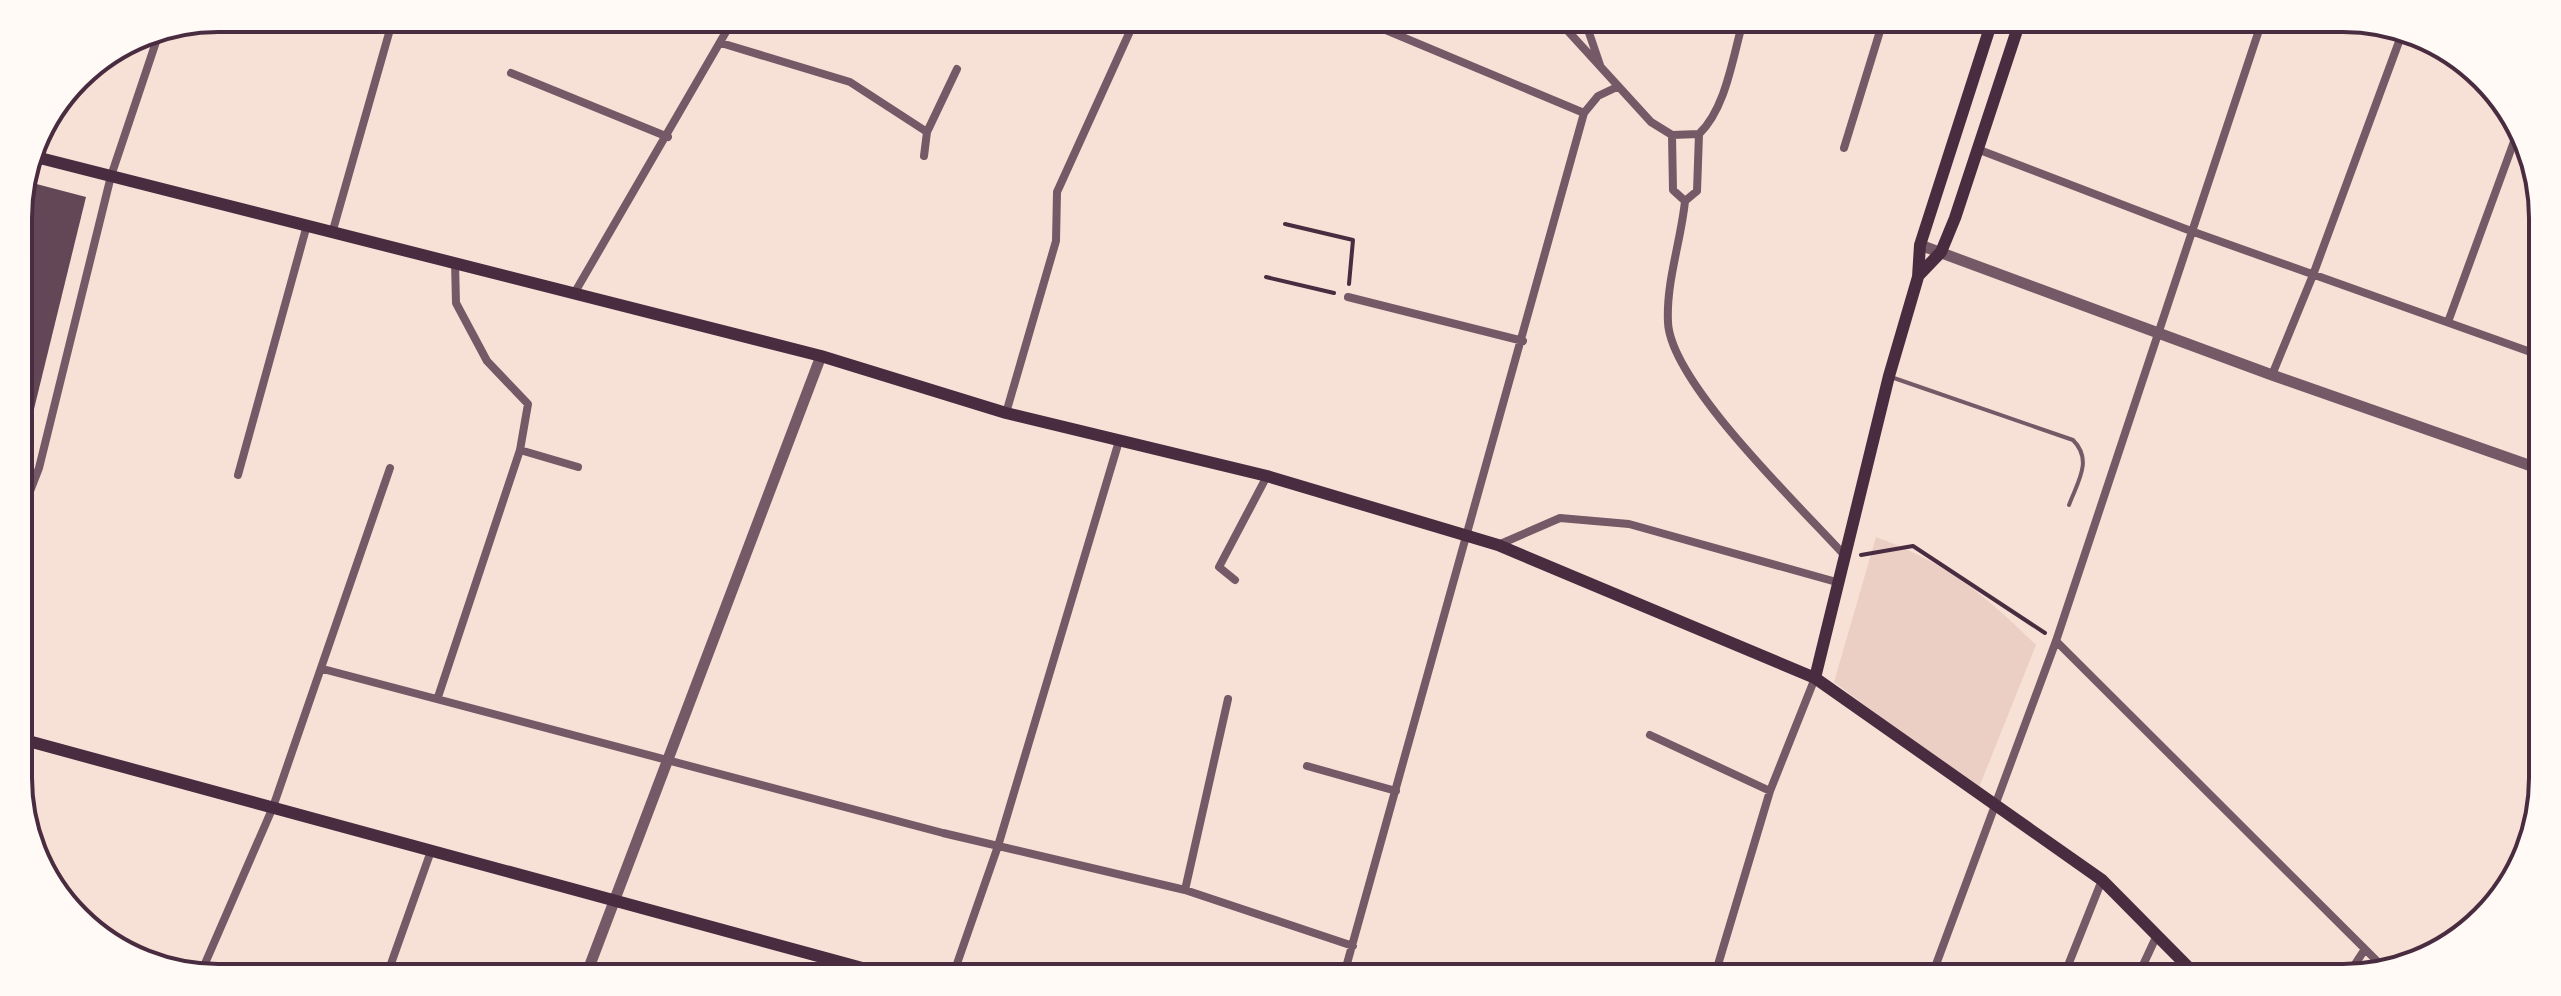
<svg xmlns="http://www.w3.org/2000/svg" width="2561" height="996" viewBox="0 0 2561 996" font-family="'Fira Sans',sans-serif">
<rect width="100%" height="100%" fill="#f7e1d7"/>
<path fill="#ebcfc5" d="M 1876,537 C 1945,562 1984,594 2036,645 L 1978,790 L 1834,682 Z"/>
<path fill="#644757" d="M 25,181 L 86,197 L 21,462 L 18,205 Z"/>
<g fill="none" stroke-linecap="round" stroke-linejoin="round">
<path stroke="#4a2c40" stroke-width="4" d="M 1285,224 L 1353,240 L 1349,284
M 1266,277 L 1334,293
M 1861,555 L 1913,546 L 2045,633"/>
<path stroke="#755966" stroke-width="4" d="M 1891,377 L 2073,440 C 2093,460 2078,481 2069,505"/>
<path stroke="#755966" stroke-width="8" d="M 1357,18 L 1584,113
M 1556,18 L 1651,122 L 1672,135 L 1699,134
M 1584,18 L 1600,65
M 721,43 L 850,82 L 927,132
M 511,73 L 668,137
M 1699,134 L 1697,191 L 1685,201 C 1681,241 1666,282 1668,322 C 1670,383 1803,509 1846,557
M 1699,134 C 1727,107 1733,54 1744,18
M 1672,135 L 1673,190 L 1685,201
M 1844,148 L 1884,18
M 1977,149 L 2191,231 L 2539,355
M 924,156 L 927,132 L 957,69
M 333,230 L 391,26
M 575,292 L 734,18
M 1348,297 L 1523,341
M 2448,322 L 2516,136
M 2272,375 L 2313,275 L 2404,28
M 1006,413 L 1056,241 L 1057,192 L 1136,18
M 520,450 L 578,467
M 238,475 L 307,225
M 20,517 L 39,468 L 111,176 L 160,30
M 1498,545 L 1560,518 L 1629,524 L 1840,583
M 1235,580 L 1219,567 L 1267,476
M 2056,641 L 2383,967
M 323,669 L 943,833 L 1185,890 L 1353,946
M 438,697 L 520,450 L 528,404 L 487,361 L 456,303 L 455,262
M 1650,735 L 1770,791
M 1307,766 L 1396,791
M 1185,890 L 1228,699
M 200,975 L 273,807 L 390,468
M 387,975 L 431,851
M 952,978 L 998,846 L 1119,441
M 1343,978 L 1584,113 L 1598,96 L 1617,87
M 1714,978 L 1770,791 L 1815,678
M 1931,978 L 2056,641 L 2263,18
M 2063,978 L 2102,880
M 2137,978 L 2157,935
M 2346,978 L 2365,949"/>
<path stroke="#755966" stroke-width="11" d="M 1920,245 L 2272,375 L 2537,468
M 585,978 L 821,356"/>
<path stroke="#4a2c40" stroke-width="12" d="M 32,156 L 821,356 L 1006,413 L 1267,476 L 1498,545 L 1815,678 L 2102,880 L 2199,978
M 1918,276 L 1941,252 L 1955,218 L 2021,18
M 1815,678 L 1889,376 L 1918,277 L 1920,245 L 1993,18
M 21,739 L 899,978"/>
</g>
<path d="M0 0H2561V996H0ZM218 32H2343A186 186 0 0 1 2529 218V778A186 186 0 0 1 2343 964H218A186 186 0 0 1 32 778V218A186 186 0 0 1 218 32Z" fill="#fffaf5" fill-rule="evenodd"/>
<path fill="none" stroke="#4a2c40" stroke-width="4" d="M218 32H2343A186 186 0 0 1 2529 218V778A186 186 0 0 1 2343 964H218A186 186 0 0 1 32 778V218A186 186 0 0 1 218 32Z"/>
</svg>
